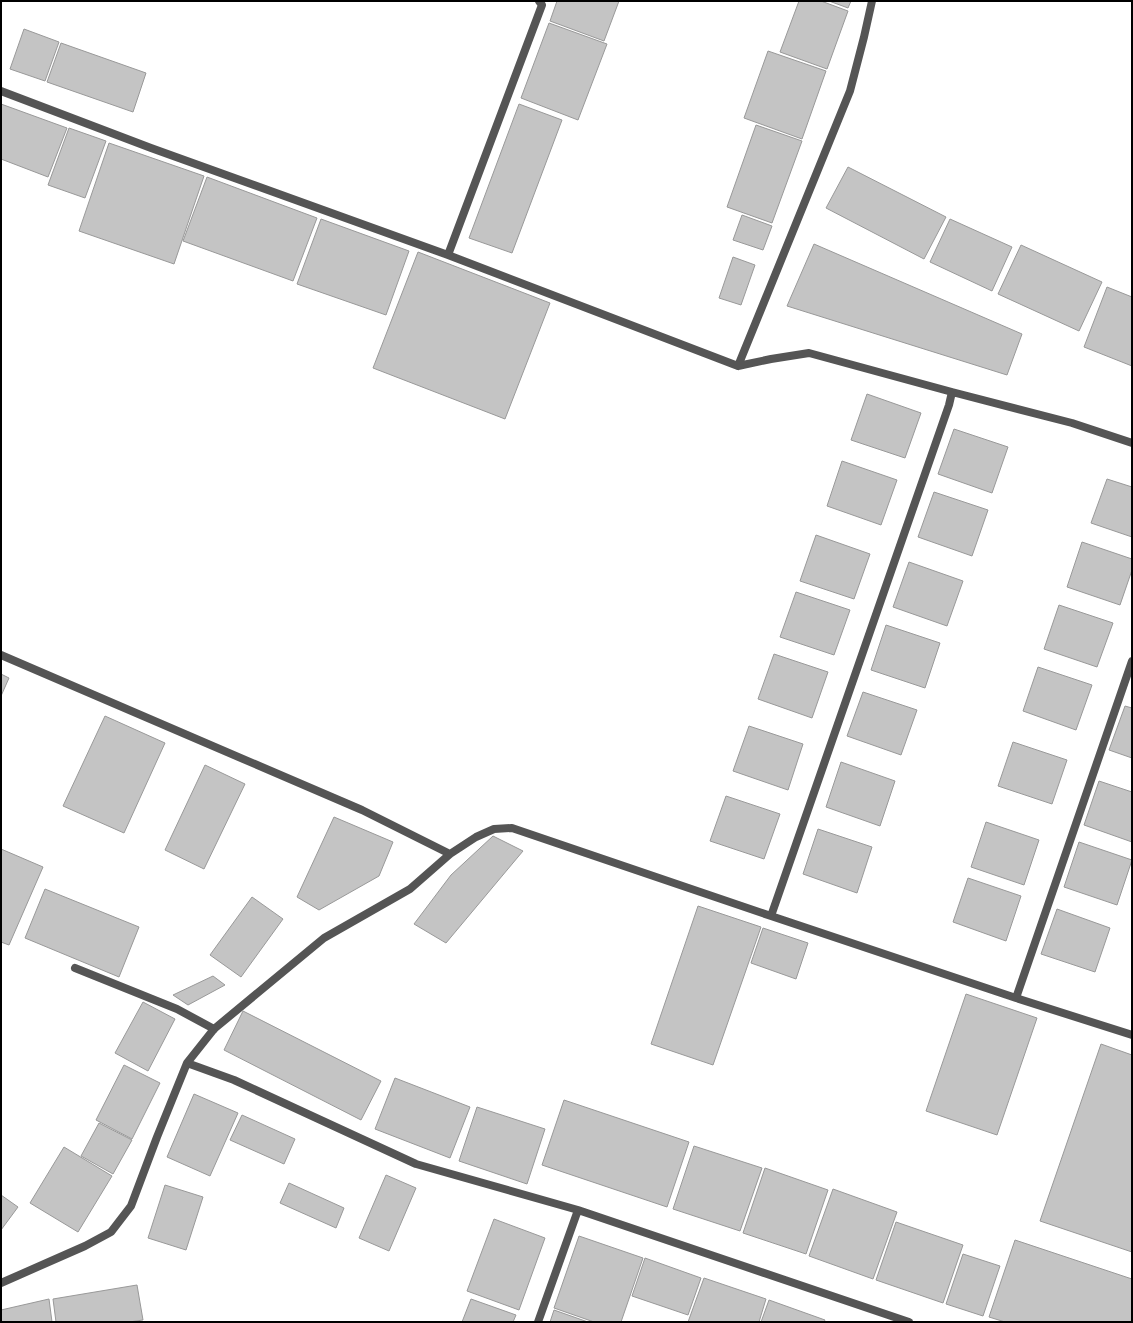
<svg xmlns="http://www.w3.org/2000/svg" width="1133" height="1323" viewBox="0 0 1133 1323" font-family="Cabin,sans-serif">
<rect width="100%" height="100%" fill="#fff"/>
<path fill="#c4c4c4" stroke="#999" d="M 557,1 L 619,1 L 604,41 L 550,21 Z
M 799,1 L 821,1 L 848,11 L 827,69 L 780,52 Z
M 829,1 L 851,1 L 848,8 Z
M 549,23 L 607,44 L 578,120 L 521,98 Z
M 24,29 L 59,42 L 45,81 L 10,69 Z
M 61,43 L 146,73 L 133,112 L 47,82 Z
M 768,51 L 826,71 L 802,139 L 744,118 Z
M 1,104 L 67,128 L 48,177 L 1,159 Z
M 519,104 L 562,120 L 512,253 L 469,238 Z
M 756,125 L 802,141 L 772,223 L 727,207 Z
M 69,128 L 106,141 L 85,198 L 48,185 Z
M 109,143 L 204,176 L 174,264 L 79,231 Z
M 848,167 L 946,217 L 924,259 L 826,208 Z
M 207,177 L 317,218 L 293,281 L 183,241 Z
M 742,215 L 772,226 L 763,250 L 733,240 Z
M 321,219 L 409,251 L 386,315 L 297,284 Z
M 950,219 L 1012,247 L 992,291 L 930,262 Z
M 814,244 L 1022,334 L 1007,375 L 787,306 Z
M 1021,245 L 1102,282 L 1079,331 L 998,294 Z
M 418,252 L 550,303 L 505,419 L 373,368 Z
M 733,257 L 755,265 L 741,305 L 719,298 Z
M 1107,287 L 1132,297 L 1132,366 L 1084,347 Z
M 867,394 L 921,413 L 905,458 L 851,440 Z
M 954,429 L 1008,447 L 992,493 L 938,474 Z
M 842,461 L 897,480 L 881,525 L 827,506 Z
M 1107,479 L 1132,487 L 1132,537 L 1091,523 Z
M 934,492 L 988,510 L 972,556 L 918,537 Z
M 816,535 L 870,554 L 854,599 L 800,581 Z
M 1082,542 L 1132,559 L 1132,570 L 1120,605 L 1067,587 Z
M 909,562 L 963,581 L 947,626 L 893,607 Z
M 796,592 L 850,610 L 834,655 L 780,637 Z
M 1059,605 L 1113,623 L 1097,667 L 1044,649 Z
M 886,625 L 940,643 L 925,688 L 871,670 Z
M 774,654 L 828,672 L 812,718 L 758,699 Z
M 1038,667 L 1092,685 L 1076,730 L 1023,711 Z
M 1,674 L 9,678 L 1,696 Z
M 863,692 L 917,710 L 901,755 L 847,736 Z
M 1125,706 L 1132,708 L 1132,758 L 1109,750 Z
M 105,716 L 165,743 L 124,833 L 63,806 Z
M 749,726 L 803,744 L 788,790 L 733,771 Z
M 1013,742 L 1067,760 L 1052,804 L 998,786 Z
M 841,762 L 895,781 L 880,826 L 826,807 Z
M 205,765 L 245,784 L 204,869 L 165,850 Z
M 1099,781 L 1132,792 L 1132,842 L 1084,825 Z
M 726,796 L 780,814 L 764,859 L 710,841 Z
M 334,817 L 393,842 L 379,876 L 319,910 L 297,897 Z
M 986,822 L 1039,840 L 1024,885 L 971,867 Z
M 818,829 L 872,847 L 857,893 L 803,874 Z
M 493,836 L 523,851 L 446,943 L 414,924 L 451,875 Z
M 1079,842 L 1132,860 L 1117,905 L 1064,887 Z
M 1,849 L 43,867 L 9,945 L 1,942 Z
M 968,878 L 1021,896 L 1006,941 L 953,922 Z
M 45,889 L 139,927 L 119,977 L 25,938 Z
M 252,897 L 283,919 L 241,977 L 210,955 Z
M 698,906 L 761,927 L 713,1065 L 651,1044 Z
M 1057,909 L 1110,928 L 1095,972 L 1041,954 Z
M 763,928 L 808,943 L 796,979 L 751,963 Z
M 213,976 L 225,985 L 188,1005 L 173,995 Z
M 966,994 L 1037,1018 L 997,1135 L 926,1111 Z
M 143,1002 L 175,1019 L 148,1071 L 115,1053 Z
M 243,1011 L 381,1081 L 361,1120 L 224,1050 Z
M 1101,1044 L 1132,1055 L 1132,1252 L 1040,1221 Z
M 124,1065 L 160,1083 L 132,1139 L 96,1120 Z
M 395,1078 L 470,1107 L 450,1158 L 375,1129 Z
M 194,1094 L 238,1113 L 210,1176 L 167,1157 Z
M 564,1100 L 689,1142 L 667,1207 L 542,1165 Z
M 477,1107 L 545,1129 L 527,1184 L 459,1161 Z
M 242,1115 L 295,1139 L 284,1164 L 230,1140 Z
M 99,1123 L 132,1140 L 113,1174 L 81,1156 Z
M 694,1146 L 762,1168 L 740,1231 L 673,1209 Z
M 64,1147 L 112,1176 L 78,1232 L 30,1203 Z
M 765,1168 L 828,1190 L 806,1254 L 743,1233 Z
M 386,1175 L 416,1188 L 389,1251 L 359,1238 Z
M 289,1183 L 344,1208 L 336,1228 L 280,1203 Z
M 165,1185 L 203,1197 L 186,1250 L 148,1238 Z
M 833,1189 L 897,1212 L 873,1279 L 809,1256 Z
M 1,1195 L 18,1207 L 1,1230 Z
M 494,1219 L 545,1238 L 519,1310 L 467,1291 Z
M 896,1222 L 963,1245 L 943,1303 L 876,1280 Z
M 579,1236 L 643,1258 L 621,1322 L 594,1322 L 554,1308 Z
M 1015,1240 L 1132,1279 L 1132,1322 L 1005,1322 L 989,1317 Z
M 963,1254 L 1000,1266 L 983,1316 L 946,1304 Z
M 645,1258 L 701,1278 L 688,1315 L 632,1296 Z
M 704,1278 L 766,1299 L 759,1322 L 688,1322 Z
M 137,1285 L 143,1320 L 129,1322 L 56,1322 L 53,1299 Z
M 49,1299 L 52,1322 L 1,1322 L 1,1310 Z
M 471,1299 L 516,1315 L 513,1322 L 462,1322 Z
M 769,1300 L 825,1320 L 824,1322 L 761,1322 Z
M 554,1310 L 588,1322 L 550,1322 Z"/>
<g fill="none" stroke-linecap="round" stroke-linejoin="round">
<path stroke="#555" stroke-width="8" d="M 75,968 L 177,1009 L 214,1029"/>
<path stroke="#555" stroke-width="8" d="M 539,1 L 542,5 L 448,255 L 738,366 L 850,91 L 864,37 L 872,1
M 1,91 L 151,148 L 448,255
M 952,392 L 1072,423 L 1132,443
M 1,655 L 362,810 L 450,854 L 410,889 L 324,938 L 214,1029 L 187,1063 L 157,1137 L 131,1206 L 111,1232 L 85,1246 L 1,1283
M 450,854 L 476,837 L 494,829 L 512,828 L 771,916 L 949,405 L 952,392 L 809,353 L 771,359 L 738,366
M 771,916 L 1016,998 L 1132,661
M 1016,998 L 1132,1035
M 187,1063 L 234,1080 L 416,1164 L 578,1210 L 909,1322
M 538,1322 L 578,1210"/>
</g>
<rect width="1133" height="1323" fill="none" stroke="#000000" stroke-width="4"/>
</svg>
